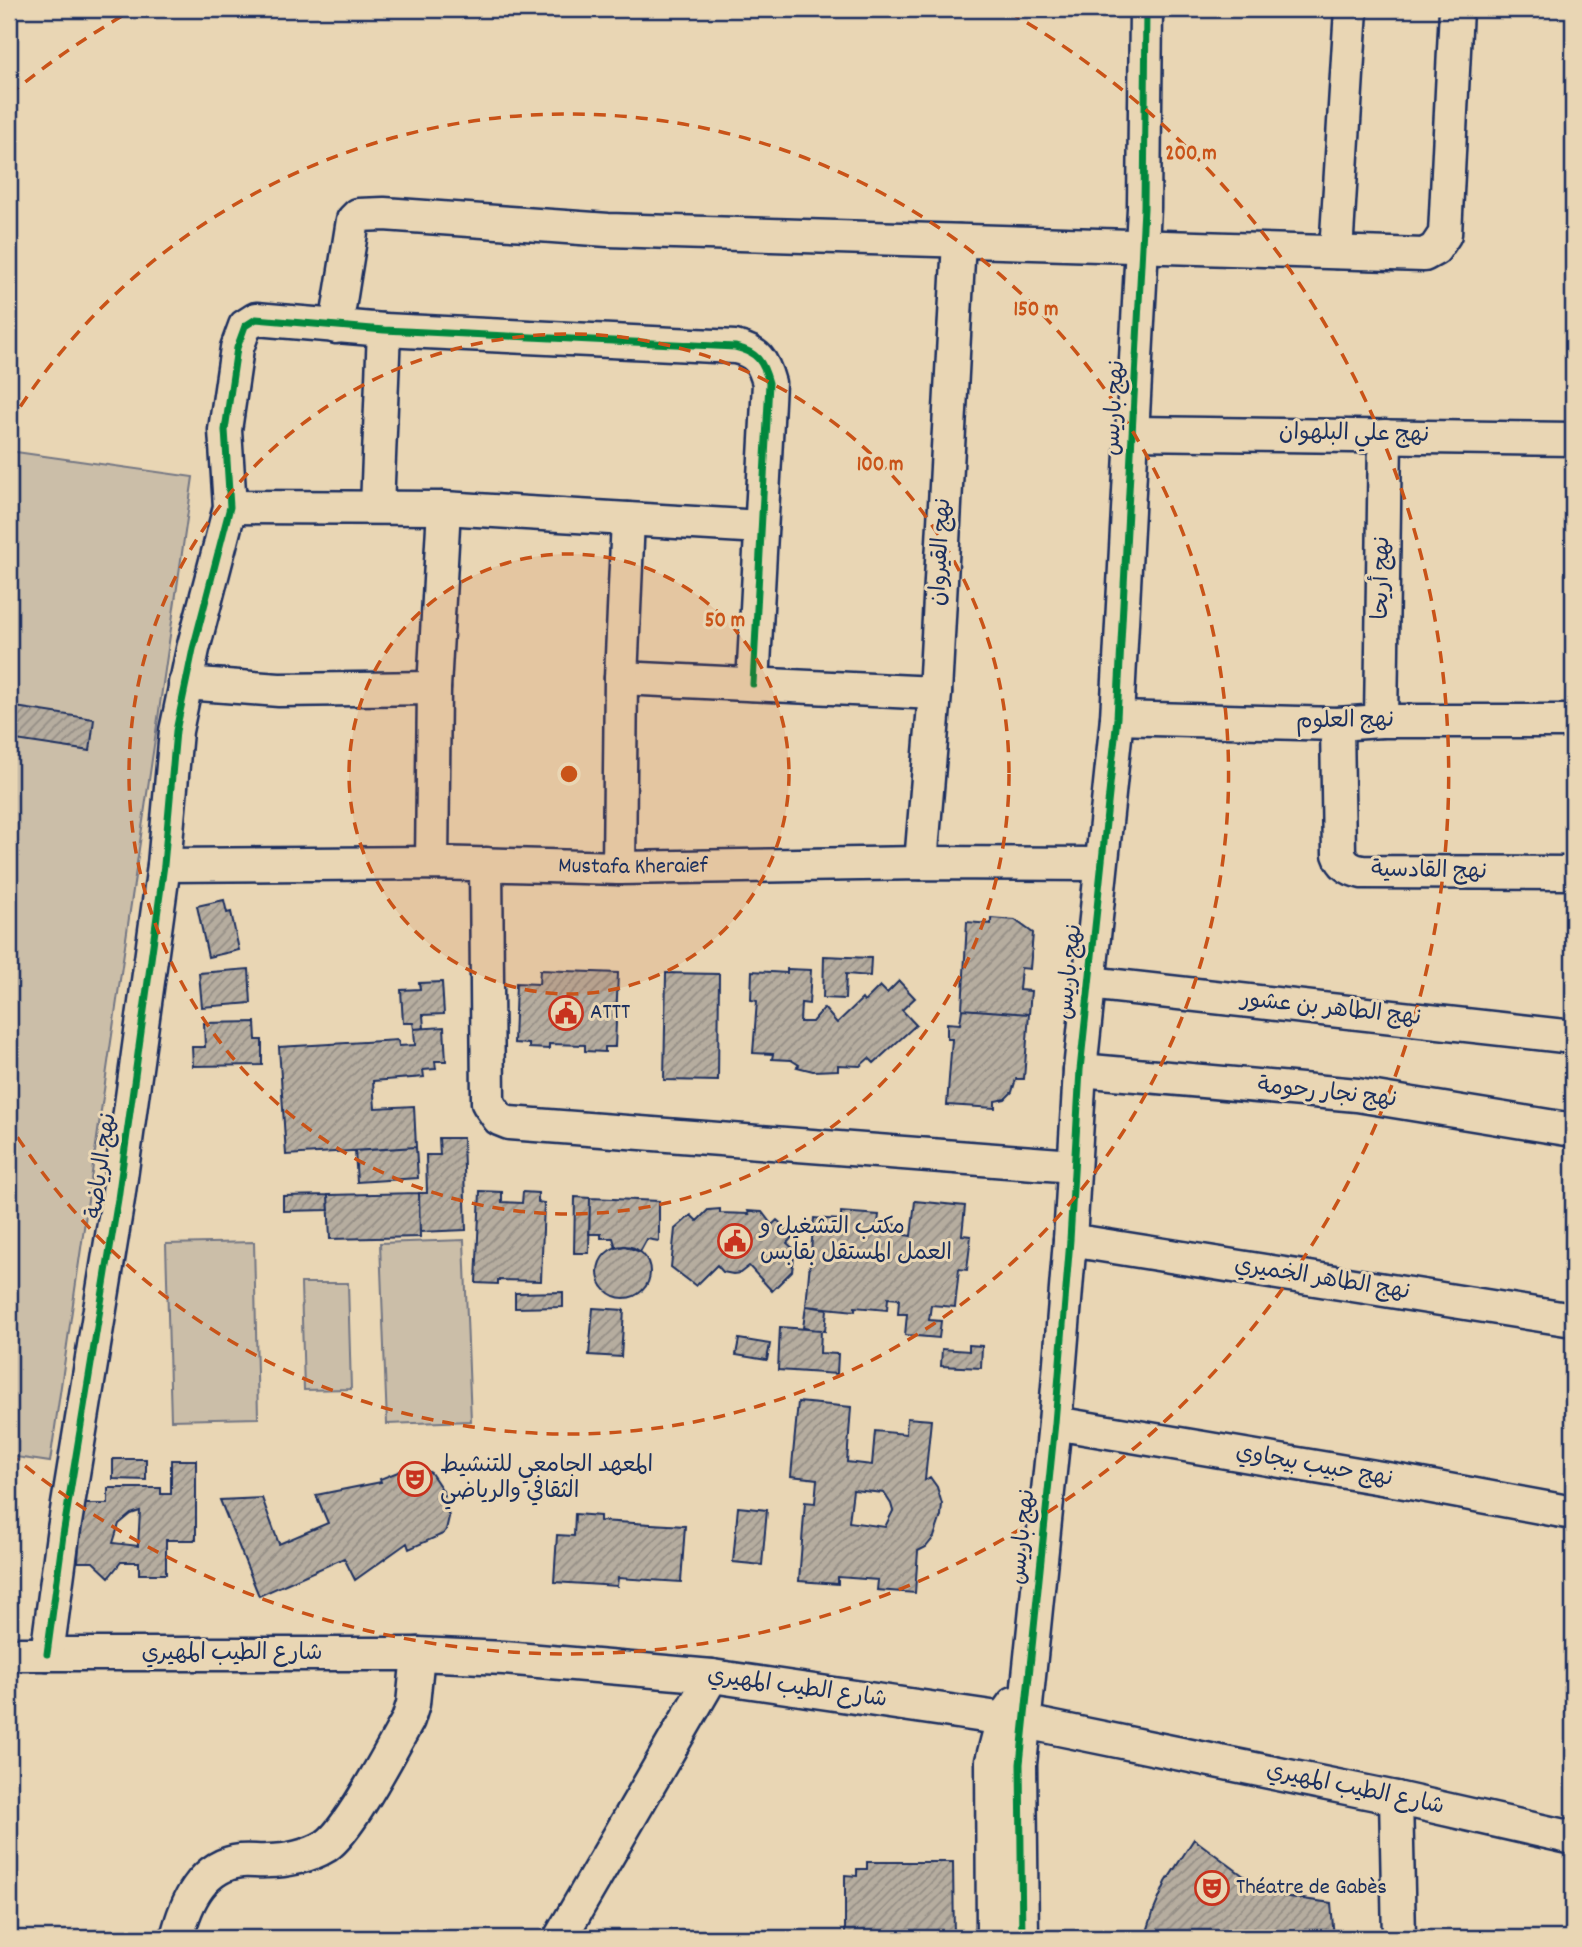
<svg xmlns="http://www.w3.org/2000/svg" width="1582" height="1947" viewBox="0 0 1582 1947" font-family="Dekko,'Playpen Sans Arabic',sans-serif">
<defs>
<pattern id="building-hatch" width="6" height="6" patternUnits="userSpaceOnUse" patternTransform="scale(1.75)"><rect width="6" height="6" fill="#b6ad9f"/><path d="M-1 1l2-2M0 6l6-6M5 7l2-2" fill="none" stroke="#938d85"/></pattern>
</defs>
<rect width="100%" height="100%" fill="#e9d6b4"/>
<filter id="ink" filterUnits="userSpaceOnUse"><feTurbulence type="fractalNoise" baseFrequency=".0143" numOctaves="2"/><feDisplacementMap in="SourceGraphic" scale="14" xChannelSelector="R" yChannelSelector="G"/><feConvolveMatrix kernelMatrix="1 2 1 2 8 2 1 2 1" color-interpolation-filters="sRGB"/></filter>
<g filter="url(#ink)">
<path fill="#cbbea8" stroke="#737683" stroke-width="2" d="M 9,451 L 193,477 L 50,1462 L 9,1456 Z
M 464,1240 L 471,1421 L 387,1424 L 380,1243 Z
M 254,1242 L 258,1418 L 171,1420 L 166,1244 Z
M 301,1283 L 348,1283 L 351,1389 L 304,1390 Z"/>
<path fill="url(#building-hatch)" stroke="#1b2f5e" stroke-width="2" fill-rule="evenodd" d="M 9,706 L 94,719 L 90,751 L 9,739 Z
M 224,900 L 227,913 L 231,912 L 239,950 L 208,957 L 197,906 Z
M 991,918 L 1015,920 L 1033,933 L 1030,969 L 1021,968 L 1019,990 L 1031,991 L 1029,1014 L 962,1009 L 967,922 L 991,924 Z
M 824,956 L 871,958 L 870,976 L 846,974 L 845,999 L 823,998 Z
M 249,969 L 251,1003 L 202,1007 L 199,973 Z
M 787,969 L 811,970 L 809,1004 L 801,1003 L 800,1022 L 812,1022 L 824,1008 L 837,1023 L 862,999 L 864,1002 L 880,986 L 887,993 L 899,981 L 915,998 L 902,1010 L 916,1025 L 874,1063 L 869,1058 L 860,1066 L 838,1065 L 838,1070 L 813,1071 L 797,1067 L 799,1065 L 791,1060 L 772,1059 L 773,1054 L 753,1053 L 757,1001 L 751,1000 L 752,971 L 787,973 Z
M 540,970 L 618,973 L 615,1047 L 605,1047 L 605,1052 L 585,1051 L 585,1045 L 549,1044 L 549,1049 L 529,1048 L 529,1044 L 514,1043 L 516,983 L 539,984 Z
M 666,973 L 719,974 L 718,1081 L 664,1080 Z
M 442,982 L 444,1014 L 423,1015 L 424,1028 L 414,1029 L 413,1023 L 403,1023 L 401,990 L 420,989 L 419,983 Z
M 962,1009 L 1029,1014 L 1024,1079 L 1016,1079 L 1012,1092 L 1005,1099 L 995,1101 L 995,1108 L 947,1105 L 952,1039 L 947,1039 L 947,1023 L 960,1024 Z
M 255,1022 L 256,1040 L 262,1040 L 262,1065 L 193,1066 L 192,1047 L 205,1047 L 204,1023 Z
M 444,1027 L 446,1061 L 435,1061 L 436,1069 L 423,1070 L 424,1077 L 373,1081 L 375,1108 L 414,1106 L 416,1147 L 286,1155 L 279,1047 L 398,1040 L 399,1046 L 415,1045 L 414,1029 Z
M 439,1138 L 463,1138 L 466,1230 L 420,1232 L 419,1193 L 427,1193 L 426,1155 L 440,1155 Z
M 416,1147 L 418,1178 L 357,1182 L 355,1151 Z
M 480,1191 L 502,1192 L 502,1202 L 522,1203 L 523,1192 L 538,1193 L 538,1202 L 544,1203 L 541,1281 L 498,1280 L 498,1284 L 476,1283 Z
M 419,1193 L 420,1237 L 330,1239 L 328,1195 Z
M 328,1195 L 329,1210 L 283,1211 L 283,1196 Z
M 575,1197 L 590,1198 L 589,1253 L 574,1253 Z
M 590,1198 L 659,1201 L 659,1241 L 647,1239 L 640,1252 L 625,1246 L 616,1248 L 613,1238 L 601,1238 L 601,1234 L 589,1234 Z
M 915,1201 L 965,1206 L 962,1235 L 971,1236 L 967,1270 L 959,1269 L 955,1307 L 931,1305 L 929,1320 L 941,1321 L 939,1338 L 905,1335 L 907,1314 L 898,1314 L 899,1299 L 888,1298 L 887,1310 L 855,1307 L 855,1311 L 806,1306 L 814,1218 L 841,1220 L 841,1212 L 879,1215 L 878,1223 L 907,1226 L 905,1235 L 911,1236 Z
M 720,1209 L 720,1213 L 749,1214 L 748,1211 L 762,1212 L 772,1225 L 777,1220 L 794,1235 L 787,1243 L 795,1250 L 792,1271 L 772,1291 L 749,1266 L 740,1273 L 733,1274 L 723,1272 L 717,1265 L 696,1286 L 671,1267 L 675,1229 L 691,1215 L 697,1221 L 708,1210 Z
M598 1272a26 26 0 1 1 52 0a26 26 0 1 1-52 0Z
M 563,1292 L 563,1307 L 515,1308 L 515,1293 Z
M 806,1306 L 827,1309 L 825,1331 L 803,1328 Z
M 593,1308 L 624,1310 L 621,1357 L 589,1355 Z
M 780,1327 L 821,1330 L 820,1353 L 838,1354 L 837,1374 L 778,1370 Z
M 739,1339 L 770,1344 L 767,1360 L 736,1355 Z
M 969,1345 L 982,1346 L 981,1368 L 941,1366 L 942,1349 L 969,1351 Z
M 798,1402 L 851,1407 L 847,1462 L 872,1465 L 875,1431 L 906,1434 L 907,1418 L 931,1420 L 925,1480 L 930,1477 L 937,1487 L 942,1504 L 941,1516 L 934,1537 L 926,1547 L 918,1551 L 915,1593 L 877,1590 L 878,1580 L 838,1577 L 838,1584 L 799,1581 L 805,1502 L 815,1503 L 817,1479 L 791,1476 ZM 853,1490 L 884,1493 L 891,1504 L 893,1511 L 885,1527 L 849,1522 Z
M 113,1459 L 146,1459 L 146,1480 L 113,1479 Z
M 171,1460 L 196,1460 L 196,1540 L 166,1540 L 166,1574 L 139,1574 L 139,1562 L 121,1562 L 109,1577 L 93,1562 L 78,1562 L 81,1504 L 108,1504 L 108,1488 L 161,1488 L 161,1494 L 171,1494 ZM 140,1511 L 138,1546 L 113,1543 L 119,1524 L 131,1514 Z
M 413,1466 L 419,1466 L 431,1473 L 443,1491 L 449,1517 L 446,1530 L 443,1534 L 409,1549 L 407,1543 L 355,1580 L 344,1558 L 259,1596 L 220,1500 L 262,1498 L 279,1544 L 328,1523 L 316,1495 L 381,1482 L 380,1479 Z
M 738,1507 L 767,1510 L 762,1565 L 733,1562 Z
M 575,1514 L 600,1516 L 600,1521 L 685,1526 L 681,1582 L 618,1578 L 617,1586 L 554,1582 L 557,1535 L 574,1536 Z
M 1194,1839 L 1268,1894 L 1331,1903 L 1334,1938 L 1145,1938 L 1154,1910 L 1166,1882 Z
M 867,1862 L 953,1862 L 954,1938 L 845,1938 L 845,1875 L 857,1876 L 857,1869 L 867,1869 Z"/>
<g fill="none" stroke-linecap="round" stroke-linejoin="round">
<g stroke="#1b2f5e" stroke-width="37">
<g id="minor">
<path d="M 1336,252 L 1351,9"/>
<path d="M 336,327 L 353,220 L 358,215 L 384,214 L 608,230 L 1424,255 L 1435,249 L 1445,234 L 1456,9"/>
<path d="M 1134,433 L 1573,439"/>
<path d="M 230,507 L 444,508 L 761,527"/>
<path d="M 377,507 L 384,330"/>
<path d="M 621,678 L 935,693"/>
<path d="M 185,683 L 279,690 L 434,688"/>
<path d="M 1117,718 L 1337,724 L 1381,721 L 1573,721"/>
<path d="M 1381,721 L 1385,436"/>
<path d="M 1337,724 L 1339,854 C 1343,866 1351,870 1362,872 L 1573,873"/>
<path d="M 432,863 L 434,688 L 444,508"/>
<path d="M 921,863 L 935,693 L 959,241"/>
<path d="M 486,864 L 488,1103 L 499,1119 L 509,1123 L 1074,1166"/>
<path id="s1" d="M 164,865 L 432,863 L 619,868 L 921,863 L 1101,864"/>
<path d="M 619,868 L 621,678 L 628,519"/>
<path d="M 1089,983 L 1573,1037"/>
<path d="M 1080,1070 L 1357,1095 L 1573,1130"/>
<path d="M 1070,1240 L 1573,1320"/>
<path d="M 1055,1423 L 1405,1482 L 1573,1513"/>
<path d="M 9,1654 L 418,1654 L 504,1658 L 712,1676 L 1025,1722 L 1396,1798 L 1573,1838"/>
<path d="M 47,1654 L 63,1535 L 118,1199 L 164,865 L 176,731 L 193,649 L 230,507 L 225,430 L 237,348 L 245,326 L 256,319 L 384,330 L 735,347 C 757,352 763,361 769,383 L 753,684"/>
<path d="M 1396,1798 L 1399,1938"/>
<path d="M 177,1938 C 185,1904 202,1865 241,1861 C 250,1860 260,1862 268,1861 C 286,1861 310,1856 326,1846 C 350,1830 392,1748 408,1720 L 413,1704 L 418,1654"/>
<path d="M 560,1938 L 712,1676"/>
<path d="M 993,1938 L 992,1761 L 1003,1718 L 1014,1703"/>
<path d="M 1022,1938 L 1020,1764 L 1055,1423 L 1070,1240 L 1080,1070 L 1117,718 L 1144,208 L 1146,9"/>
</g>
</g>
<use href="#minor" stroke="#e9d6b4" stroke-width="32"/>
<g stroke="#e9d6b4" stroke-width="11">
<path id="cycleway" d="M 47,1654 L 63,1535 L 118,1199 L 164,865 L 176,731 L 193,649 L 230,507 L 225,430 L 237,348 L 245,326 L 256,319 L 384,330 L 735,347 C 757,352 763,361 769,383 L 753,684
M 1022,1938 L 1020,1764 L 1055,1423 L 1070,1240 L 1080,1070 L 1117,718 L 1144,208 L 1146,9"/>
</g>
<use href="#cycleway" stroke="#00873e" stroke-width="7"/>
</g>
</g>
<circle cx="569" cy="774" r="220" fill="#c95318" fill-opacity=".12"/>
<g fill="none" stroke="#c95318" stroke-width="3.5" stroke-dasharray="12 9">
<circle cx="569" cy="774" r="220"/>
<circle cx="569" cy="774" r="440"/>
<path d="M9 424A660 660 0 1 1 9 1124"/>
<path d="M9 95A880 880 0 0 1 129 12M1009 12A880 880 0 1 1 9 1453"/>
</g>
<defs>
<g id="civic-ring" transform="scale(1.75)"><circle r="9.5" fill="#e9d6b4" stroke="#c8321e" stroke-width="1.5"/><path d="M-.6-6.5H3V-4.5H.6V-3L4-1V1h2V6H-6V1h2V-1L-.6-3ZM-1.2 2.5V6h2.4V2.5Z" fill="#c8321e"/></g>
<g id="theatre-ring" transform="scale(1.75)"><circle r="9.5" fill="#e9d6b4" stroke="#c8321e" stroke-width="1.5"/><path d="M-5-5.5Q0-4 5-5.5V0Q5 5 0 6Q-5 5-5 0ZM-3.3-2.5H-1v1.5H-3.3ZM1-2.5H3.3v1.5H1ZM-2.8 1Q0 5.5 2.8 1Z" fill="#c8321e"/></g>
</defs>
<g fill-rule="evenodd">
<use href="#civic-ring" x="566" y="1013"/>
<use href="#civic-ring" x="735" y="1241"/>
<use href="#theatre-ring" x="415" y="1479"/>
<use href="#theatre-ring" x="1212" y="1888"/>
</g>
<g text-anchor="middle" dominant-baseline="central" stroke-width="6" stroke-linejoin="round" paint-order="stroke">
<g font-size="23" fill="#1b2f5e" stroke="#e9d6b4">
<text transform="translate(1116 408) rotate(-87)">نهج باريس</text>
<text transform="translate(1354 435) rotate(1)">نهج علي البلهوان</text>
<text transform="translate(942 552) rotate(-87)">نهج القيروان</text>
<text transform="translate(1383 578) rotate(-89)">نهج أريحا</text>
<text transform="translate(1345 722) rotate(-1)">نهج العلوم</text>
<text stroke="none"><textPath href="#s1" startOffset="469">Mustafa Kheraief</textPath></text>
<text transform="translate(1429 872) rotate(1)">نهج القادسية</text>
<text transform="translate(1071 972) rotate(-84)">نهج باريس</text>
<text transform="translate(1331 1010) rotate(6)">نهج الطاهر بن عشور</text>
<text transform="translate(1327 1094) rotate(6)">نهج نجار رحومة</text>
<text transform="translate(103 1166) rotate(-82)">نهج الرياضة</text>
<text transform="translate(1322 1280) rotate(9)">نهج الطاهر الخميري</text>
<text transform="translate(1314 1467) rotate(10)">نهج حبيب بيجاوي</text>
<text transform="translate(1024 1537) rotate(-84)">نهج باريس</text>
<text x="232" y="1654">شارع الطيب المهيري</text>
<text transform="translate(797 1689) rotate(8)">شارع الطيب المهيري</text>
<text transform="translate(1355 1790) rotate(12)">شارع الطيب المهيري</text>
</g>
<g font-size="23" fill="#1b2f5e" stroke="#e9d6b4" text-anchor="start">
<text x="590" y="1013">ATTT</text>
<text x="760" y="1228">مكتب التشغيل و<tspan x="760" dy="26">العمل المستقل بقابس</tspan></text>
<text x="440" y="1466">المعهد الجامعي للتنشيط<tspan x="440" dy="26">الثقافي والرياضي</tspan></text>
<text x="1236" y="1888">Théatre de Gabès</text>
</g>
</g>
<circle cx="569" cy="774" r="10" fill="#c95318" stroke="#e9d6b4" stroke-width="3.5"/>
<g font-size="21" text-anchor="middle" font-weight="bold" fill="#c95318" stroke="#e9d6b4" stroke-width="6" stroke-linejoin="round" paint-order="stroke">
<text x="1191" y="159">200 m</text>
<text x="1036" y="315">150 m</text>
<text x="880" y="470">100 m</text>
<text x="725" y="626">50 m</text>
</g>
<rect width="1582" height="1947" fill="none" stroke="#e9d6b4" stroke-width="35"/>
<rect x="18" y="18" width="1547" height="1912" fill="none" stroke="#1b2f5e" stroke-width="2.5" filter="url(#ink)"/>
</svg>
